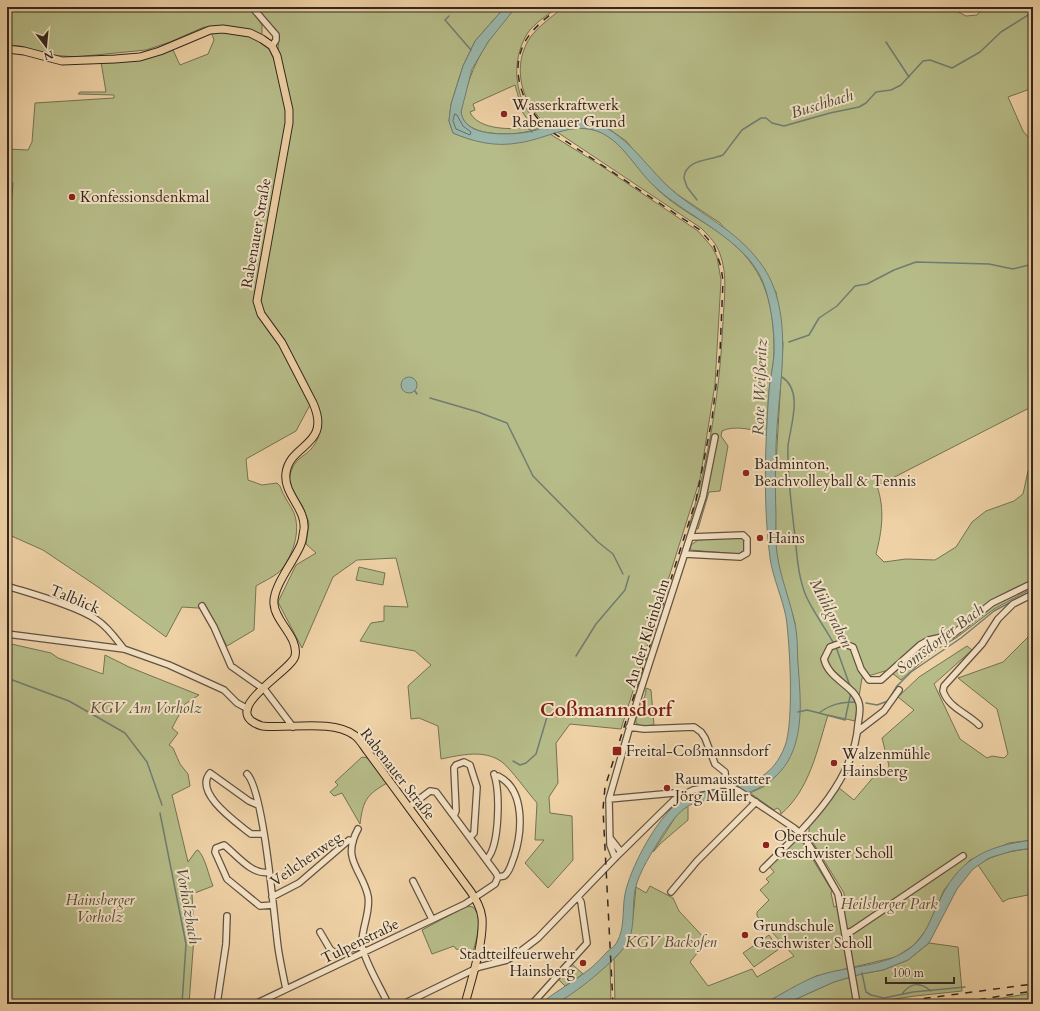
<svg xmlns="http://www.w3.org/2000/svg" width="1040" height="1011" viewBox="0 0 1040 1011" font-family="Cardo,serif">
<rect width="100%" height="100%" fill="#eed1a5"/>
<filter id="stains"><feTurbulence type="fractalNoise" baseFrequency=".005" numOctaves="4"/><feColorMatrix values="0 0 0 0 .2 0 0 0 0 .09 0 0 0 0 .02 0 0 0 .5 -.17"/></filter>
<radialGradient id="worn" r=".72"><stop offset=".6" stop-color="#630" stop-opacity="0"/><stop offset="1" stop-color="#630" stop-opacity=".3"/></radialGradient>
<path fill="#b6bc88" stroke="#747254" fill-rule="evenodd" d="M 7,7 L 250,7 L 262,25 L 262,36 L 204,27 L 170,42 L 146,50 L 75,57 L 52,55 L 20,46 L 7,45 Z
M 256,7 L 505,7 L 475,41 L 463,66 L 451,104 L 449,121 L 453,133 C 490,148 513,145 550,134 L 600,165 L 698,231 L 712,247 L 717,257 L 721,280 L 715,384 L 700,479 L 621,729 L 570,724 L 556,743 L 558,783 L 549,797 L 550,813 L 572,816 L 573,860 L 548,888 L 525,863 L 544,840 L 535,840 L 537,803 C 528,793 511,769 502,762 C 484,749 461,755 441,759 L 438,726 L 419,718 L 411,719 L 408,686 L 431,665 L 415,651 L 360,641 L 371,623 L 384,621 L 384,606 L 408,607 L 396,558 L 357,560 L 333,577 L 302,648 L 278,602 L 296,565 L 316,553 L 306,544 L 309,523 L 303,507 L 289,484 C 291,453 307,461 317,440 C 320,435 319,426 320,421 L 260,304 L 291,122 L 278,52 L 279,33 Z
M 516,7 L 558,7 C 548,15 534,23 527,34 C 509,64 515,105 542,127 C 526,134 508,135 491,133 C 479,132 461,126 461,111 C 460,106 464,99 465,94 C 474,59 492,33 516,7 ZM 515,85 L 523,113 L 532,126 C 515,131 477,130 470,112 L 475,110 L 473,104 Z
M 564,7 L 949,7 L 966,16 L 977,15 L 984,7 L 1033,7 L 1033,88 L 1008,97 L 1023,131 L 1033,143 L 1033,406 L 877,486 C 885,509 882,531 876,554 L 884,562 L 906,559 L 935,560 L 956,547 L 972,522 L 986,511 L 1014,501 L 1023,494 L 1028,471 L 1033,468 L 1033,588 L 994,609 L 956,638 L 934,651 L 901,680 L 888,670 L 862,678 L 855,721 L 828,715 C 817,750 810,789 781,814 L 780,810 L 777,808 L 774,810 L 750,793 L 763,787 L 776,776 L 800,708 L 795,623 L 782,581 L 776,551 L 775,480 L 783,344 L 776,292 L 720,223 L 678,195 L 657,177 L 626,141 L 609,129 L 569,119 L 547,125 C 521,104 510,64 532,35 C 541,24 553,16 564,7 Z
M 215,31 L 255,37 L 268,47 L 278,68 L 287,119 L 255,296 L 311,403 L 296,431 L 246,459 L 248,480 L 262,485 L 277,483 L 280,486 C 283,496 290,504 294,513 C 301,531 293,554 282,569 C 276,576 264,581 256,586 L 254,630 L 227,646 L 209,612 L 198,608 L 182,607 L 166,637 L 98,587 L 43,550 L 7,534 L 7,209 L 11,207 L 13,183 L 7,182 L 7,149 L 28,150 L 32,142 L 35,103 L 114,98 L 114,95 L 78,94 L 80,92 L 106,92 L 101,62 L 172,48 L 180,65 L 208,54 L 214,40 L 211,32 Z
M 571,127 C 583,128 598,129 609,136 C 627,150 641,174 658,190 C 682,213 715,225 739,249 C 768,278 774,311 774,352 C 774,365 770,378 769,391 C 768,406 767,421 767,436 C 757,429 733,425 722,431 L 721,436 L 728,446 L 720,491 L 709,492 L 698,529 L 689,526 C 709,459 720,391 723,321 C 724,299 728,275 720,254 C 717,244 709,236 701,228 L 557,132 Z
M 741,537 L 744,539 L 744,550 L 739,554 L 690,550 L 691,545 L 698,540 Z
M 359,567 L 385,573 L 383,585 L 356,580 Z
M 1033,632 L 1033,840 L 1009,843 L 970,860 L 944,890 L 927,929 L 914,945 L 896,957 L 816,976 L 763,1004 L 615,1004 L 614,959 C 634,940 633,913 636,887 L 646,893 L 650,886 L 673,898 L 679,911 L 707,941 L 690,962 L 708,986 L 752,969 L 757,977 L 794,956 L 757,916 L 757,912 L 769,900 L 760,890 L 769,882 L 766,879 L 774,872 L 769,866 L 796,840 L 801,840 L 832,891 L 831,893 L 834,907 L 845,904 L 844,893 L 809,836 L 809,826 L 838,787 L 854,800 L 876,774 L 873,772 L 878,766 L 887,771 L 889,766 L 882,738 L 914,710 L 898,697 L 919,677 L 967,646 L 972,650 L 934,684 L 960,739 L 987,758 L 992,756 L 1004,758 L 1008,754 L 997,709 L 958,678 L 1003,662 Z
M 7,643 L 51,653 L 58,658 L 103,674 L 105,655 L 129,667 L 199,695 L 185,704 L 172,728 L 178,733 L 169,745 L 173,748 L 180,764 L 188,774 L 190,786 L 172,795 L 188,862 L 196,851 L 198,850 C 206,859 208,874 213,886 L 192,894 L 194,937 L 189,1004 L 7,1004 Z
M 646,688 L 651,690 L 654,725 L 641,726 L 636,723 C 634,714 647,699 646,688 Z
M 362,757 L 368,758 L 387,783 C 366,795 363,801 360,824 L 342,793 L 334,796 L 330,792 L 338,785 L 335,782 Z
M 688,806 L 688,820 L 660,844 L 653,852 L 678,813 Z
M 1033,848 L 1033,894 L 1008,899 L 1003,902 L 978,865 C 995,853 1013,851 1033,848 Z
M 467,906 L 473,907 C 484,918 476,940 473,952 L 456,949 L 454,946 L 432,954 L 422,930 Z
M 769,935 L 779,949 L 754,967 L 743,953 Z
M 929,943 L 958,947 L 962,991 L 915,996 L 860,1004 L 785,1004 L 834,982 L 861,974 L 883,970 L 908,960 Z
M 610,962 L 611,1004 L 555,1004 L 579,988 Z
M 572,964 L 583,974 L 565,986 L 558,979 Z
M 1033,993 L 1033,1004 L 965,1004 Z"/>
<path fill="#9ab7ac" stroke="#707d74" d="M 505,7 L 516,7 L 488,42 L 472,69 L 461,112 C 462,116 463,120 466,123 C 477,137 517,135 533,131 C 552,126 566,116 587,121 C 627,129 647,171 678,195 C 710,220 740,233 764,268 C 791,309 782,368 778,415 C 775,448 775,482 776,515 C 776,528 775,541 777,553 C 780,576 789,597 794,620 C 798,634 797,649 798,664 C 800,691 803,719 795,745 C 785,778 757,794 724,798 C 712,800 699,800 688,806 C 677,813 670,824 663,834 C 653,851 639,871 635,890 C 632,907 635,924 629,940 C 623,955 569,1000 553,1004 C 549,1005 544,1004 540,1004 C 556,991 575,981 591,968 C 597,963 602,957 608,951 C 612,948 614,947 617,942 C 625,928 622,910 625,894 C 630,869 653,826 672,808 C 707,774 762,805 785,746 C 794,722 790,644 786,617 C 782,597 773,578 770,558 C 763,506 765,443 769,391 C 770,379 773,367 774,355 C 775,332 771,303 763,282 C 745,238 686,217 653,185 C 638,171 624,146 607,136 C 577,117 549,139 518,143 C 495,147 474,142 453,133 L 449,121 L 451,104 L 463,66 L 475,41 Z
M401 385a8 8 0 1 1 16 0a8 8 0 1 1-16 0Z
M 1033,840 L 1033,848 L 1012,851 L 989,858 L 973,869 L 957,889 L 929,943 L 908,960 L 883,970 L 861,974 L 834,982 L 785,1004 L 763,1004 C 781,995 798,983 817,976 C 848,965 888,968 914,945 C 926,934 930,920 937,906 C 957,860 984,846 1033,840 Z"/>
<g fill="none" stroke-linecap="round" stroke-linejoin="round">
<path stroke="#666f66" stroke-width="1" d="M 455,114 L 457,115 L 463,126 L 471,132 L 470,135 L 456,129 L 453,121 Z"/>
<path stroke="#707d74" stroke-width="1.5" d="M 449,16 L 445,20 L 471,50
M 886,42 L 909,77
M 520,120 L 532,132
M 697,200 L 687,187 L 684,178 C 685,159 709,161 723,155 L 742,130 L 761,118 L 766,118 L 772,123 L 784,126 L 830,113 L 859,107 L 866,103 L 876,92 L 891,90 L 901,85 L 923,61 L 930,60 L 952,68 L 980,52 L 1001,32 L 1033,12
M 789,342 L 809,335 L 819,318 L 837,306 L 855,286 L 867,284 L 894,270 L 916,262 L 989,264 L 1013,269 L 1033,264
M 782,377 C 804,391 790,427 788,446 C 787,473 791,501 794,528 C 797,551 797,574 806,596 C 814,613 825,628 834,644
M 415,391 L 417,394
M 430,398 L 478,412 L 507,423 L 533,476 L 598,542 L 613,554 L 623,574
M 836,647 L 850,686
M 576,656 L 596,624 L 625,590 L 629,576
M 7,678 L 69,701 L 125,733 L 147,762 L 162,805
M 866,703 L 877,705 L 888,701 L 897,686 L 911,672 L 961,638 L 994,611 L 1033,590
M 798,712 L 807,710 L 819,713 C 831,704 841,702 857,702
M 819,713 L 845,720 L 851,692
M 513,761 L 520,765 L 526,763 L 536,754 L 547,717
M 160,813 L 186,944 L 182,1004
M 862,973 L 866,992 L 871,995 L 884,998 L 913,992 L 965,987
M 902,994 C 911,982 920,982 931,991"/>
<g stroke="#615240" stroke-width="8">
<path id="minor" d="M 252,7 L 276,35 L 276,40 L 272,46
M 685,554 L 740,557 L 747,553 L 747,539 L 743,535 L 691,537
M 7,586 C 32,594 77,606 97,620 C 108,627 116,639 124,649
M 202,606 L 214,627 L 231,666 L 265,690 L 293,727
M 7,634 L 124,649 L 169,665 L 224,690 L 237,703 L 248,709
M 979,725 C 967,713 949,708 943,691 L 944,686 L 982,644 L 998,619 L 1013,604 L 1033,594
M 629,727 L 644,729 L 694,727 L 701,732 L 705,738 L 715,764 L 725,772 L 726,785
M 858,731 L 884,711 L 899,690
M 247,774 C 264,791 274,917 278,947 C 280,961 283,975 286,989
M 495,777 L 498,776 C 526,790 522,833 514,857 C 511,864 510,872 504,876 L 498,877
M 609,799 L 674,793 L 680,796
M 258,805 L 249,801 L 210,773 C 194,792 233,820 247,831 L 251,834 L 263,834
M 454,816 L 456,811 L 454,768 L 456,765 L 464,762 L 470,765 L 477,787 L 474,833 L 470,837
M 358,829 C 341,860 362,869 368,896 C 371,912 361,929 362,945 C 363,959 382,990 388,1004
M 610,838 L 621,852
M 615,858 L 610,845 L 609,799 L 639,695 L 703,497 L 715,437
M 487,859 C 500,845 500,791 494,774
M 763,869 C 803,829 854,784 858,724 C 859,718 861,709 859,703 C 854,685 829,680 824,659 L 830,647 L 841,643 L 853,647 L 861,669 L 869,680 L 881,680 L 920,645 L 929,640 L 952,635 L 992,603 L 1033,583
M 269,872 C 252,876 236,854 224,845 L 216,848 L 215,852 L 227,879 L 260,906 L 273,905
M 413,881 L 432,919
M 671,892 L 697,861 L 756,802
M 272,897 L 299,883 L 349,840 L 353,842
M 320,932 L 330,949 L 335,953 L 362,946
M 846,933 L 852,931 L 963,856
M 217,1004 L 226,944 L 227,916
M 255,1004 L 465,904 L 495,884 L 498,877 L 496,873 L 436,792 L 430,791 L 409,807
M 403,1004 L 479,967 L 507,960 L 517,954 L 538,938 L 615,858 L 674,800 L 693,790 L 720,785 L 726,785 L 739,791 L 794,828 L 803,836 L 815,854 L 838,894 L 857,1004
M 532,1004 L 587,943 L 581,902 L 578,897"/>
</g>
<g stroke="#32271f" stroke-width="9">
<path id="major" d="M 7,49 L 24,51 L 62,61 L 115,59 L 140,57 L 160,51 L 210,30 L 223,29 L 250,33 L 262,39 L 272,46 L 277,56 L 289,110 L 289,123 L 257,301 L 261,314 L 282,343 L 313,403 C 332,446 290,443 286,473 C 283,494 306,508 304,529 C 303,533 303,539 301,544 C 295,560 272,587 274,604 C 275,622 299,637 295,656 C 292,671 215,711 262,726 C 289,729 332,719 354,735 C 360,739 364,747 368,752 L 471,892 C 476,900 481,908 482,918 C 484,942 471,981 465,1004"/>
</g>
<use href="#minor" stroke="#f4e1c4" stroke-width="5.5"/>
<use href="#major" stroke="#eed1a5" stroke-width="7"/>
<path stroke="#32271f" stroke-width="1.5" stroke-dasharray="7 7" stroke-linecap="butt" d="M 560,7 C 550,15 539,23 531,33 C 504,66 523,110 552,132 L 700,230 L 714,246 L 721,267 L 723,281 L 720,352 L 712,419 L 696,500 L 605,787 L 603,809 L 613,1004
M 882,1004 L 1033,984
M 951,1004 L 1033,991"/>
</g>
<g fill="#8f2418" stroke="#f4e1c4" stroke-width="1.5">
<circle cx="504" cy="114" r="4"/>
<circle cx="72" cy="197" r="4"/>
<circle cx="746" cy="473" r="4"/>
<circle cx="760" cy="538" r="4"/>
<rect x="612" y="746" width="10" height="10" rx="2"/>
<circle cx="834" cy="763" r="4"/>
<circle cx="667" cy="788" r="4"/>
<circle cx="766" cy="845" r="4"/>
<circle cx="745" cy="935" r="4"/>
<circle cx="583" cy="963" r="4"/>
</g>
<g text-anchor="middle" dominant-baseline="central" stroke-width="4" stroke-linejoin="round" paint-order="stroke">
<g font-size="15" fill="#32271f" stroke="#f4e1c4" text-anchor="start">
<text x="512" y="105">Wasserkraftwerk<tspan x="512" dy="17">Rabenauer Grund</tspan></text>
<text x="80" y="197">Konfessionsdenkmal</text>
<text x="754" y="464">Badminton,<tspan x="754" dy="17">Beachvolleyball &amp; Tennis</tspan></text>
<text x="768" y="538">Hains</text>
<text x="626" y="751">Freital-Coßmannsdorf</text>
<text x="842" y="754">Walzenmühle<tspan x="842" dy="17">Hainsberg</tspan></text>
<text x="675" y="779">Raumausstatter<tspan x="675" dy="17">Jörg Müller</tspan></text>
<text x="774" y="836">Oberschule<tspan x="774" dy="17">Geschwister Scholl</tspan></text>
<text x="753" y="926">Grundschule<tspan x="753" dy="17">Geschwister Scholl</tspan></text>
<text x="575" y="954" text-anchor="end">Stadtteilfeuerwehr<tspan x="575" dy="17">Hainsberg</tspan></text>
</g>
<g font-size="15" fill="#32271f" stroke="#f4e1c4">
<text transform="translate(256 233) rotate(-80)">Rabenauer Straße</text>
<text transform="translate(75 599) rotate(23)">Talblick</text>
<text transform="translate(647 633) rotate(-72)">An der Kleinbahn</text>
<text transform="translate(398 774) rotate(52)">Rabenauer Straße</text>
<text transform="translate(306 859) rotate(-35)">Veilchenweg</text>
<text transform="translate(360 941) rotate(-26)">Tulpenstraße</text>
</g>
<g font-size="15" font-style="italic" fill="#534c39" stroke="#f4e1c4">
<text x="146" y="708">KGV Am Vorholz</text>
<text x="100" y="900">Hainsberger<tspan x="100" dy="17">Vorholz</tspan></text>
<text x="889" y="904">Heilsberger Park</text>
<text x="671" y="942">KGV Backofen</text>
</g>
<g font-size="16" font-style="italic" fill="#4c4b42" stroke="#f4e1c4">
<text transform="translate(822 104) rotate(-17)">Buschbach</text>
<text transform="translate(760 387) rotate(-88)">Rote Weißeritz</text>
<text transform="translate(831 613) rotate(63)">Mühlgraben</text>
<text transform="translate(940 639) rotate(-37)">Somsdorfer Bach</text>
<text transform="translate(188 906) rotate(80)">Vorholzbach</text>
</g>
<g font-size="19" font-weight="bold" fill="#7a1f14" stroke="#f4e1c4">
<text x="606" y="710">Coßmannsdorf</text>
</g>
</g>
<rect width="1040" height="1011" fill="none" stroke="#eed1a5" stroke-width="24"/>
<rect x="8" y="8" width="1024" height="995" fill="none" stroke="#32271f" stroke-width="2"/>
<rect x="12" y="12" width="1016" height="987" fill="none" stroke="#32271f"/>
<g transform="translate(46 46) rotate(164)" stroke="#f4e1c4" stroke-width="3" paint-order="stroke">
<path d="M0-3L7 15L0 10L-7 15Z" fill="#32271f"/>
<text y="-6" font-size="11" font-weight="bold" text-anchor="middle" fill="#32271f">N</text>
</g>
<path d="M886 977v6h68v-6" fill="none" stroke="#32271f" stroke-width="2"/>
<text x="892" y="977" font-size="12" fill="#32271f" stroke="#f4e1c4" stroke-width="3" paint-order="stroke">100 m</text>
<rect width="100%" height="100%" filter="url(#stains)"/>
<rect width="100%" height="100%" fill="url(#worn)"/>
</svg>
